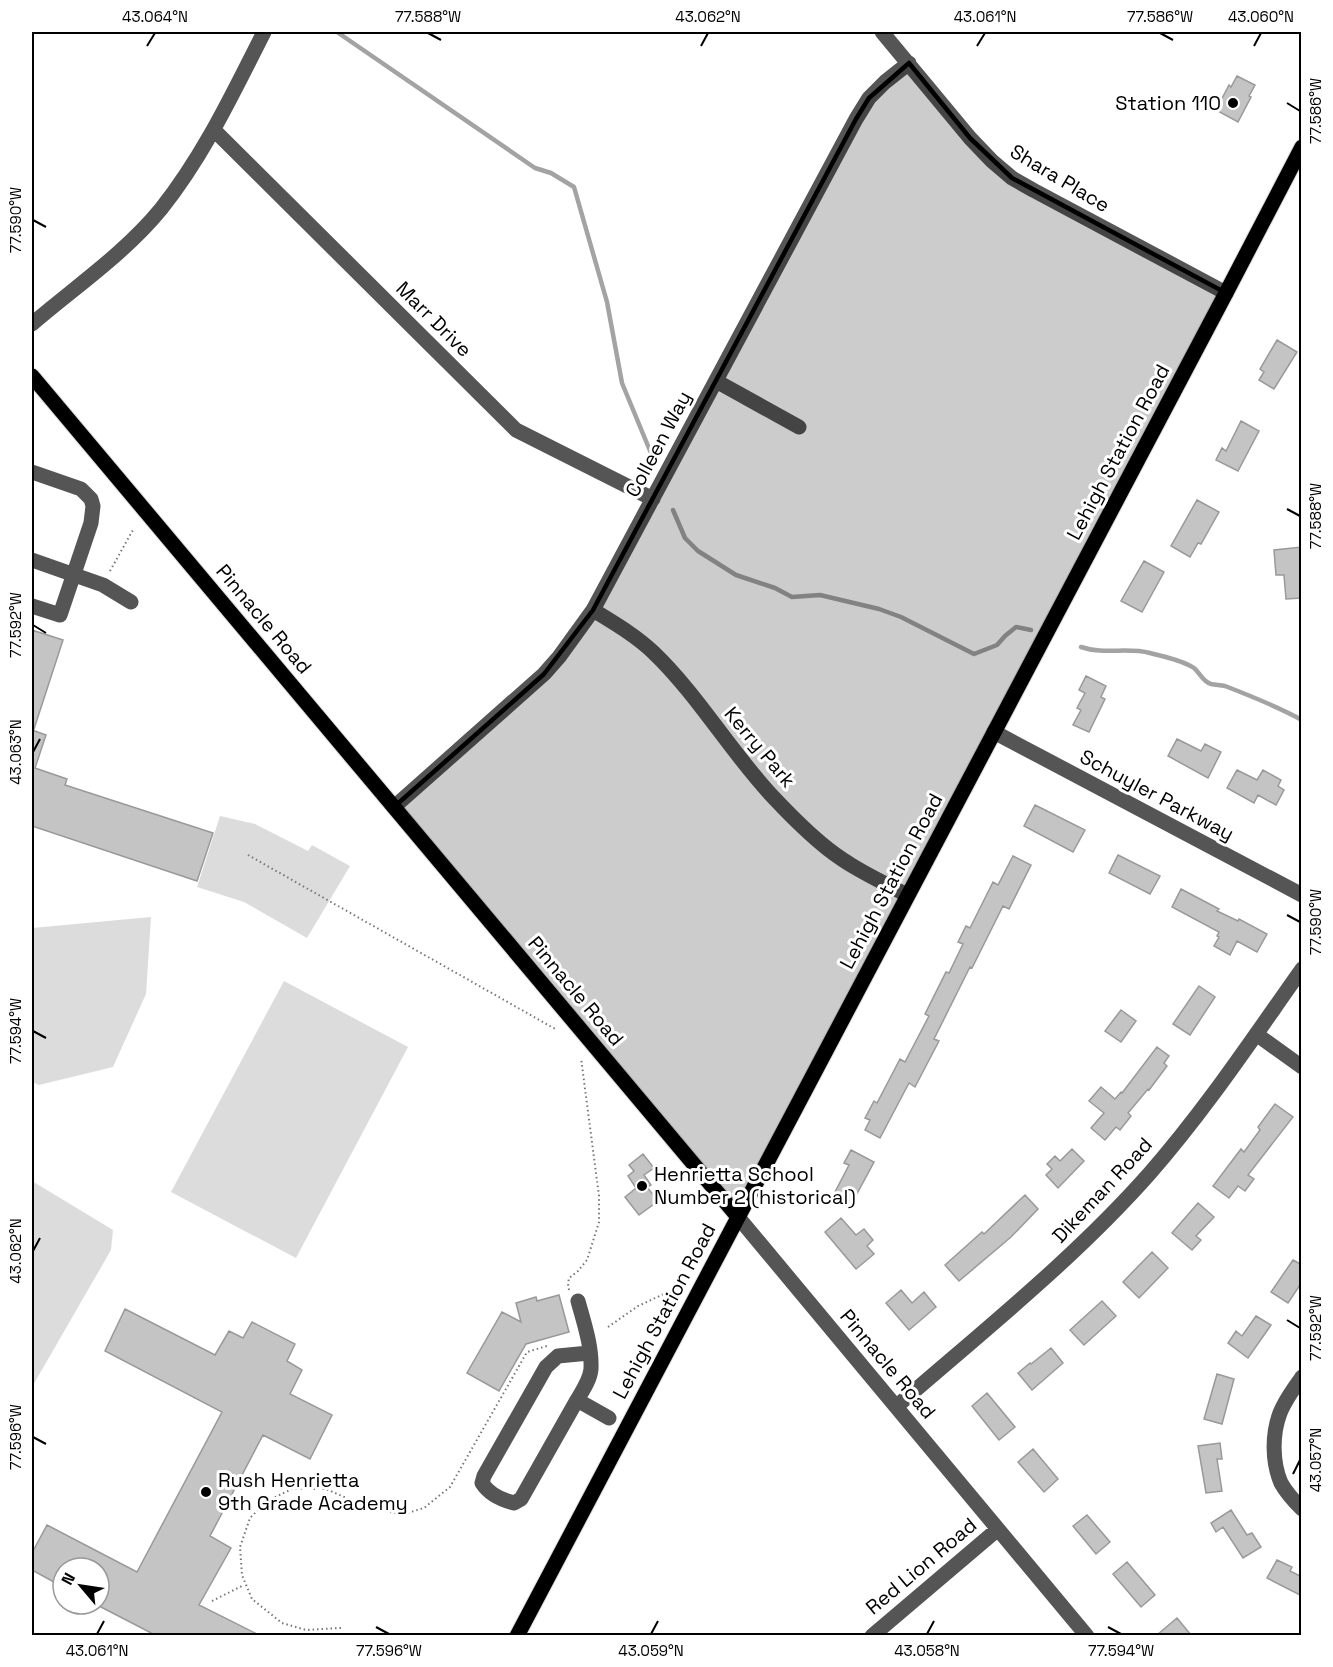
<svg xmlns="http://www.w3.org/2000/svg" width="1333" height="1667" viewBox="0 0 1333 1667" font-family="'Space Grotesk',sans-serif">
<rect width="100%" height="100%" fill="#fff"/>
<path fill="#dcdcdc" d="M 220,816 L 255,824 L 308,851 L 312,845 L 350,866 L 307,938 L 244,902 L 197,887 Z
M 151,917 L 146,994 L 113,1067 L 39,1085 L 32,1082 L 32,928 Z
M 284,981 L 408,1047 L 296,1258 L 171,1192 Z
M 32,1181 L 113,1230 L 111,1250 L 32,1387 Z"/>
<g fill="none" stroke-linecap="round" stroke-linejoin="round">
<path stroke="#a3a3a3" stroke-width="4.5" d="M 337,32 L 535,168 L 551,173 L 574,187 L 607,302 L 622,383 L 653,458
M 673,510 L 685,538 L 698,551 L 736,575 L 775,588 L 792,597 L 820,595 L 879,609 L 901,617 L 974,654 L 997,645 L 1005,636 L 1016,627 L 1031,630
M 1081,647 C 1104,655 1127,647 1150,653 C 1165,657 1182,660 1194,668 C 1200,673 1203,682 1211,684 C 1216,685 1220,685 1225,686 C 1251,696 1278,707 1302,720"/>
</g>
<path fill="#c4c4c4" stroke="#999" stroke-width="1.5" d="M 1237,76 L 1255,85 L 1249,96 L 1251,97 L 1238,122 L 1216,110 L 1229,85 L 1231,87 Z
M 1277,340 L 1297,352 L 1274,389 L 1259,380 L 1264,372 L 1260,369 Z
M 1241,421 L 1259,431 L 1238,471 L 1216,460 L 1222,448 L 1226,451 Z
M 1197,500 L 1219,512 L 1201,544 L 1198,543 L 1190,557 L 1171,546 Z
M 1302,547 L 1302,598 L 1286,599 L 1284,575 L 1276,575 L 1274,550 Z
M 1144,561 L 1164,572 L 1142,612 L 1121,601 Z
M 32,630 L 63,640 L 34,729 L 32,729 Z
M 1086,676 L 1106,686 L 1101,697 L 1105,699 L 1089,732 L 1073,725 L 1081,710 L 1077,708 L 1085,693 L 1079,690 Z
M 32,730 L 46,735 L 35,768 L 67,779 L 65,785 L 213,833 L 197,881 L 32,826 Z
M 1177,739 L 1201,751 L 1205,744 L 1221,752 L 1208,778 L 1168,756 Z
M 1237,770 L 1257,780 L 1263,770 L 1281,780 L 1278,786 L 1284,790 L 1276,805 L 1258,795 L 1254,803 L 1227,788 Z
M 1035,805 L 1085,830 L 1073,852 L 1024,826 Z
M 1118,855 L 1160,876 L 1150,894 L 1109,873 Z
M 1013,856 L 1031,865 L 1009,909 L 1003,906 L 972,968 L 970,967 L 934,1039 L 939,1041 L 915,1087 L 909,1083 L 880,1138 L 865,1130 L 870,1120 L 865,1118 L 874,1101 L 877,1103 L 900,1059 L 905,1062 L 929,1016 L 925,1014 L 946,972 L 949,973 L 963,944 L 958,942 L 966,926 L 970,928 L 993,882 L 998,885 Z
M 1181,889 L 1219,909 L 1217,911 L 1238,921 L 1239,919 L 1267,934 L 1257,952 L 1237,941 L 1230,955 L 1214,946 L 1219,937 L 1217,936 L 1219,932 L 1172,907 Z
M 1199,986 L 1215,997 L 1190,1035 L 1173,1024 Z
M 1121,1010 L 1136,1021 L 1121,1042 L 1105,1031 Z
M 1157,1047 L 1169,1056 L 1164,1063 L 1167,1066 L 1149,1090 L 1148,1089 L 1128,1113 L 1131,1116 L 1120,1130 L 1116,1127 L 1105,1140 L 1091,1128 L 1104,1113 L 1089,1101 L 1101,1087 L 1115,1099 L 1121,1092 L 1122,1093 Z
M 1275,1104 L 1293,1117 L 1248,1175 L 1254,1179 L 1245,1191 L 1238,1186 L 1229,1198 L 1213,1186 L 1241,1149 L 1244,1152 L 1260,1130 L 1258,1127 Z
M 1072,1149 L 1084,1161 L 1058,1188 L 1046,1175 L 1052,1169 L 1047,1164 L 1055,1156 L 1060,1161 Z
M 851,1150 L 874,1162 L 852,1203 L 834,1194 L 849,1165 L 844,1163 Z
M 643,1154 L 654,1168 L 644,1175 L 651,1185 L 647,1187 L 658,1201 L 639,1215 L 625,1197 L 636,1188 L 628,1176 L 634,1171 L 629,1165 Z
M 1025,1195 L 1038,1209 L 1011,1237 L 959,1281 L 945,1265 L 982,1232 L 984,1234 Z
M 1198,1203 L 1214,1217 L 1196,1236 L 1201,1240 L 1192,1250 L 1172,1233 Z
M 841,1218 L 856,1235 L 864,1229 L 873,1240 L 867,1246 L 874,1254 L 856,1269 L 825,1232 Z
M 1152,1252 L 1168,1268 L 1139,1298 L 1123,1282 Z
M 1293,1260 L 1302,1265 L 1302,1282 L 1288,1303 L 1271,1292 Z
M 901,1290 L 912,1303 L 924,1292 L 936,1307 L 909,1330 L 886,1303 Z
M 559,1295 L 569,1332 L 526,1344 L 499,1391 L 467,1373 L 502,1312 L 521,1322 L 516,1303 L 536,1297 L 537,1301 Z
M 1102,1301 L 1116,1316 L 1084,1345 L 1070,1330 Z
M 125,1309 L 215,1355 L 229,1331 L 243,1338 L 252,1322 L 295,1344 L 287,1361 L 302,1370 L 290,1394 L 332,1415 L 310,1459 L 263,1435 L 210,1536 L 231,1548 L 199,1605 L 259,1635 L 155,1635 L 99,1606 L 99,1568 L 63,1568 L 63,1587 L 32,1570 L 32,1553 L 47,1525 L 137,1572 L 222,1412 L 105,1351 Z
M 1256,1316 L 1271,1325 L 1248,1358 L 1228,1343 L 1236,1331 L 1242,1336 Z
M 1051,1348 L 1063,1363 L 1032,1390 L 1018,1373 L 1030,1363 L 1031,1364 Z
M 1217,1374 L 1234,1379 L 1222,1424 L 1204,1419 Z
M 987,1393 L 1015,1427 L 999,1440 L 972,1406 Z
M 1220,1443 L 1222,1459 L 1217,1459 L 1222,1491 L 1206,1493 L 1198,1446 Z
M 1033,1449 L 1058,1479 L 1044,1492 L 1018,1462 Z
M 1231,1510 L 1247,1535 L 1252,1533 L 1261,1547 L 1243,1558 L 1223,1527 L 1216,1532 L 1211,1523 Z
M 1087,1515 L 1110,1542 L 1096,1554 L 1073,1526 Z
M 1277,1560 L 1292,1567 L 1290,1571 L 1302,1577 L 1302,1596 L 1267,1578 Z
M 1127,1562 L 1155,1595 L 1141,1607 L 1113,1574 Z
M 1177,1618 L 1191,1635 L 1157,1635 Z"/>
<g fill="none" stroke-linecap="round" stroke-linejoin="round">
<g stroke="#dbdbdb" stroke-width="17">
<path id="major" d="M 32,376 L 738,1217
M 517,1636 L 1226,293 L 1302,147"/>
</g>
<path stroke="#777" stroke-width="2" stroke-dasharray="1.5 3" stroke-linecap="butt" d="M 110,571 L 134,528
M 248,855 L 557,1030
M 569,1290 L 568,1284 L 569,1278 L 578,1271 L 587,1260 L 599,1222 L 599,1196 L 581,1058
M 608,1327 L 638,1306 L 679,1287
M 212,1601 L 244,1585
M 341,1628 L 306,1630 L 282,1623 L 252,1599 L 242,1575 L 240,1547 L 250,1518 L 267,1501 L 292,1489 L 326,1489 L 374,1510 L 404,1514 L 424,1508 L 450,1487 L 527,1352 L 547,1346"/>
<path stroke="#555" stroke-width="15" d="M 882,32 L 970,138 L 992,161 L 1012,178 L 1033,190 L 1226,293
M 214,130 L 516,430 L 653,499
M 32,324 C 75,287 124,254 161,209 C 204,155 233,93 264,32
M 716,381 L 799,427
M 32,472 L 81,489 L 91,499 L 93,506 L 91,523 L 60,615 L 32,606
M 32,560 L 103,585 L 131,602
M 593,610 C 614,623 635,635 653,652 C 699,696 731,753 775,799 C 792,817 809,834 828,849 C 852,868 880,881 907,895
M 994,732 L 1302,895
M 394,807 L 544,674 L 559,657 L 593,610 L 856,119 L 869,98 L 885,82 L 909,63
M 1256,1034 L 1302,1067
M 738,1217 L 1087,1636
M 578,1301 C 584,1323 592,1346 591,1369 C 590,1380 583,1390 577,1400 L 609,1418
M 1302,1377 C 1294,1388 1285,1400 1280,1413 C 1272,1434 1272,1462 1281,1483 C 1286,1492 1294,1501 1302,1509
M 577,1400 L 521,1499 L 514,1503 C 502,1500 489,1494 482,1483 L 484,1476 L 546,1367 L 558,1356 L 589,1353
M 897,1406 C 983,1331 1074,1259 1150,1173 C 1206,1109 1253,1038 1302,969
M 872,1636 L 998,1529"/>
<use href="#major" stroke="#000" stroke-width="15"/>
</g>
<path fill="#000" fill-opacity="0.2" stroke="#000" stroke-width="4.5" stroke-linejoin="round" d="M 909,63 L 970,138 L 1012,178 L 1226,293 L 738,1217 L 394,807 L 544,674 L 593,610 L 856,119 L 869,98 Z"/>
<path fill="none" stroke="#000" stroke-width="2" d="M 428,33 L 441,40M 1160,33 L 1173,40M 147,46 L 155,33M 701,46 L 708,33M 977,46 L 985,33M 1254,46 L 1261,33M 1287,103 L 1300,111M 33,220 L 46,227M 1287,509 L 1300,516M 33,625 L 46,633M 33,752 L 40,739M 1287,915 L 1300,922M 33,1031 L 46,1038M 33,1251 L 40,1238M 1287,1320 L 1300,1328M 33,1437 L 46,1444M 1293,1474 L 1300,1460M 376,1627 L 389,1634M 1108,1627 L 1121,1634M 97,1634 L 104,1621M 651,1634 L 658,1621M 927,1634 L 934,1621"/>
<g fill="#000" stroke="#fff" stroke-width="2">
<circle cx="1233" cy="103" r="6"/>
<circle cx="642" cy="1186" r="6"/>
<circle cx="206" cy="1492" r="6"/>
</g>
<g text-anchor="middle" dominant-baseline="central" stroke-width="6" stroke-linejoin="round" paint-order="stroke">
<g font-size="20" fill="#000" stroke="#fff" text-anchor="start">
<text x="1221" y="103" text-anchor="end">Station 110</text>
<text x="654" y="1174">Henrietta School<tspan x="654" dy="23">Number 2 (historical)</tspan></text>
<text x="218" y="1480">Rush Henrietta<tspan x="218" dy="23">9th Grade Academy</tspan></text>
</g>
<g font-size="20" fill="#000" stroke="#fff">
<text transform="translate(1060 178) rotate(31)">Shara Place</text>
<text transform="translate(434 319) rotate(45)">Marr Drive</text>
<text transform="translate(658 444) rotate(-62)">Colleen Way</text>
<text transform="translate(1118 452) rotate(-62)">Lehigh Station Road</text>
<text transform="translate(264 619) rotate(50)">Pinnacle Road</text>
<text transform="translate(760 747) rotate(50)">Kerry Park</text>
<text transform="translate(1157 795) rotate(28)">Schuyler Parkway</text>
<text transform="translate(891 881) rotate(-62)">Lehigh Station Road</text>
<text transform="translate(576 991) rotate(50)">Pinnacle Road</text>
<text transform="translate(1102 1190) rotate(-47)">Dikeman Road</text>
<text transform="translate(664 1311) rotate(-62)">Lehigh Station Road</text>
<text transform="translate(888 1364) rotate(50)">Pinnacle Road</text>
<text transform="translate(921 1566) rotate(-40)">Red Lion Road</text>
</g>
</g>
<rect width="1333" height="1667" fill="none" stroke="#ffffff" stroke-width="66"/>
<g transform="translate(81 1586) rotate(299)"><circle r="28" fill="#ffffff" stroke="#999999" stroke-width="1.5"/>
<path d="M0-4.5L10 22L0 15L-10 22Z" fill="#000000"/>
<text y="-9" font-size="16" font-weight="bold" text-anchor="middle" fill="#000000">N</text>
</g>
<rect x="33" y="33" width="1267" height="1601" fill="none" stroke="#000" stroke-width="2"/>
<g font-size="15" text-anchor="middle" fill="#000">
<text x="155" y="22">43.064°N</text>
<text x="428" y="22">77.588°W</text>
<text x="708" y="22">43.062°N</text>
<text x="985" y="22">43.061°N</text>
<text x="1160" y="22">77.586°W</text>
<text x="1261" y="22">43.060°N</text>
<text transform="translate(1316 111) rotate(-90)" y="5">77.586°W</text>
<text transform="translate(16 220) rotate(-90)" y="5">77.590°W</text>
<text transform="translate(1316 516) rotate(-90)" y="5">77.588°W</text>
<text transform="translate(16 625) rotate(-90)" y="5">77.592°W</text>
<text transform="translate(16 752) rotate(-90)" y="5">43.063°N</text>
<text transform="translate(1316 922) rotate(-90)" y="5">77.590°W</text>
<text transform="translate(16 1031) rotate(-90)" y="5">77.594°W</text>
<text transform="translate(16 1251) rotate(-90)" y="5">43.062°N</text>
<text transform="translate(1316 1328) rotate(-90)" y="5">77.592°W</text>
<text transform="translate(16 1437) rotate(-90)" y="5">77.596°W</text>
<text transform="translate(1316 1460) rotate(-90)" y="5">43.057°N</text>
<text x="97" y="1656">43.061°N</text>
<text x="389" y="1656">77.596°W</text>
<text x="651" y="1656">43.059°N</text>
<text x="927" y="1656">43.058°N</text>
<text x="1121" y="1656">77.594°W</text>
</g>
</svg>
